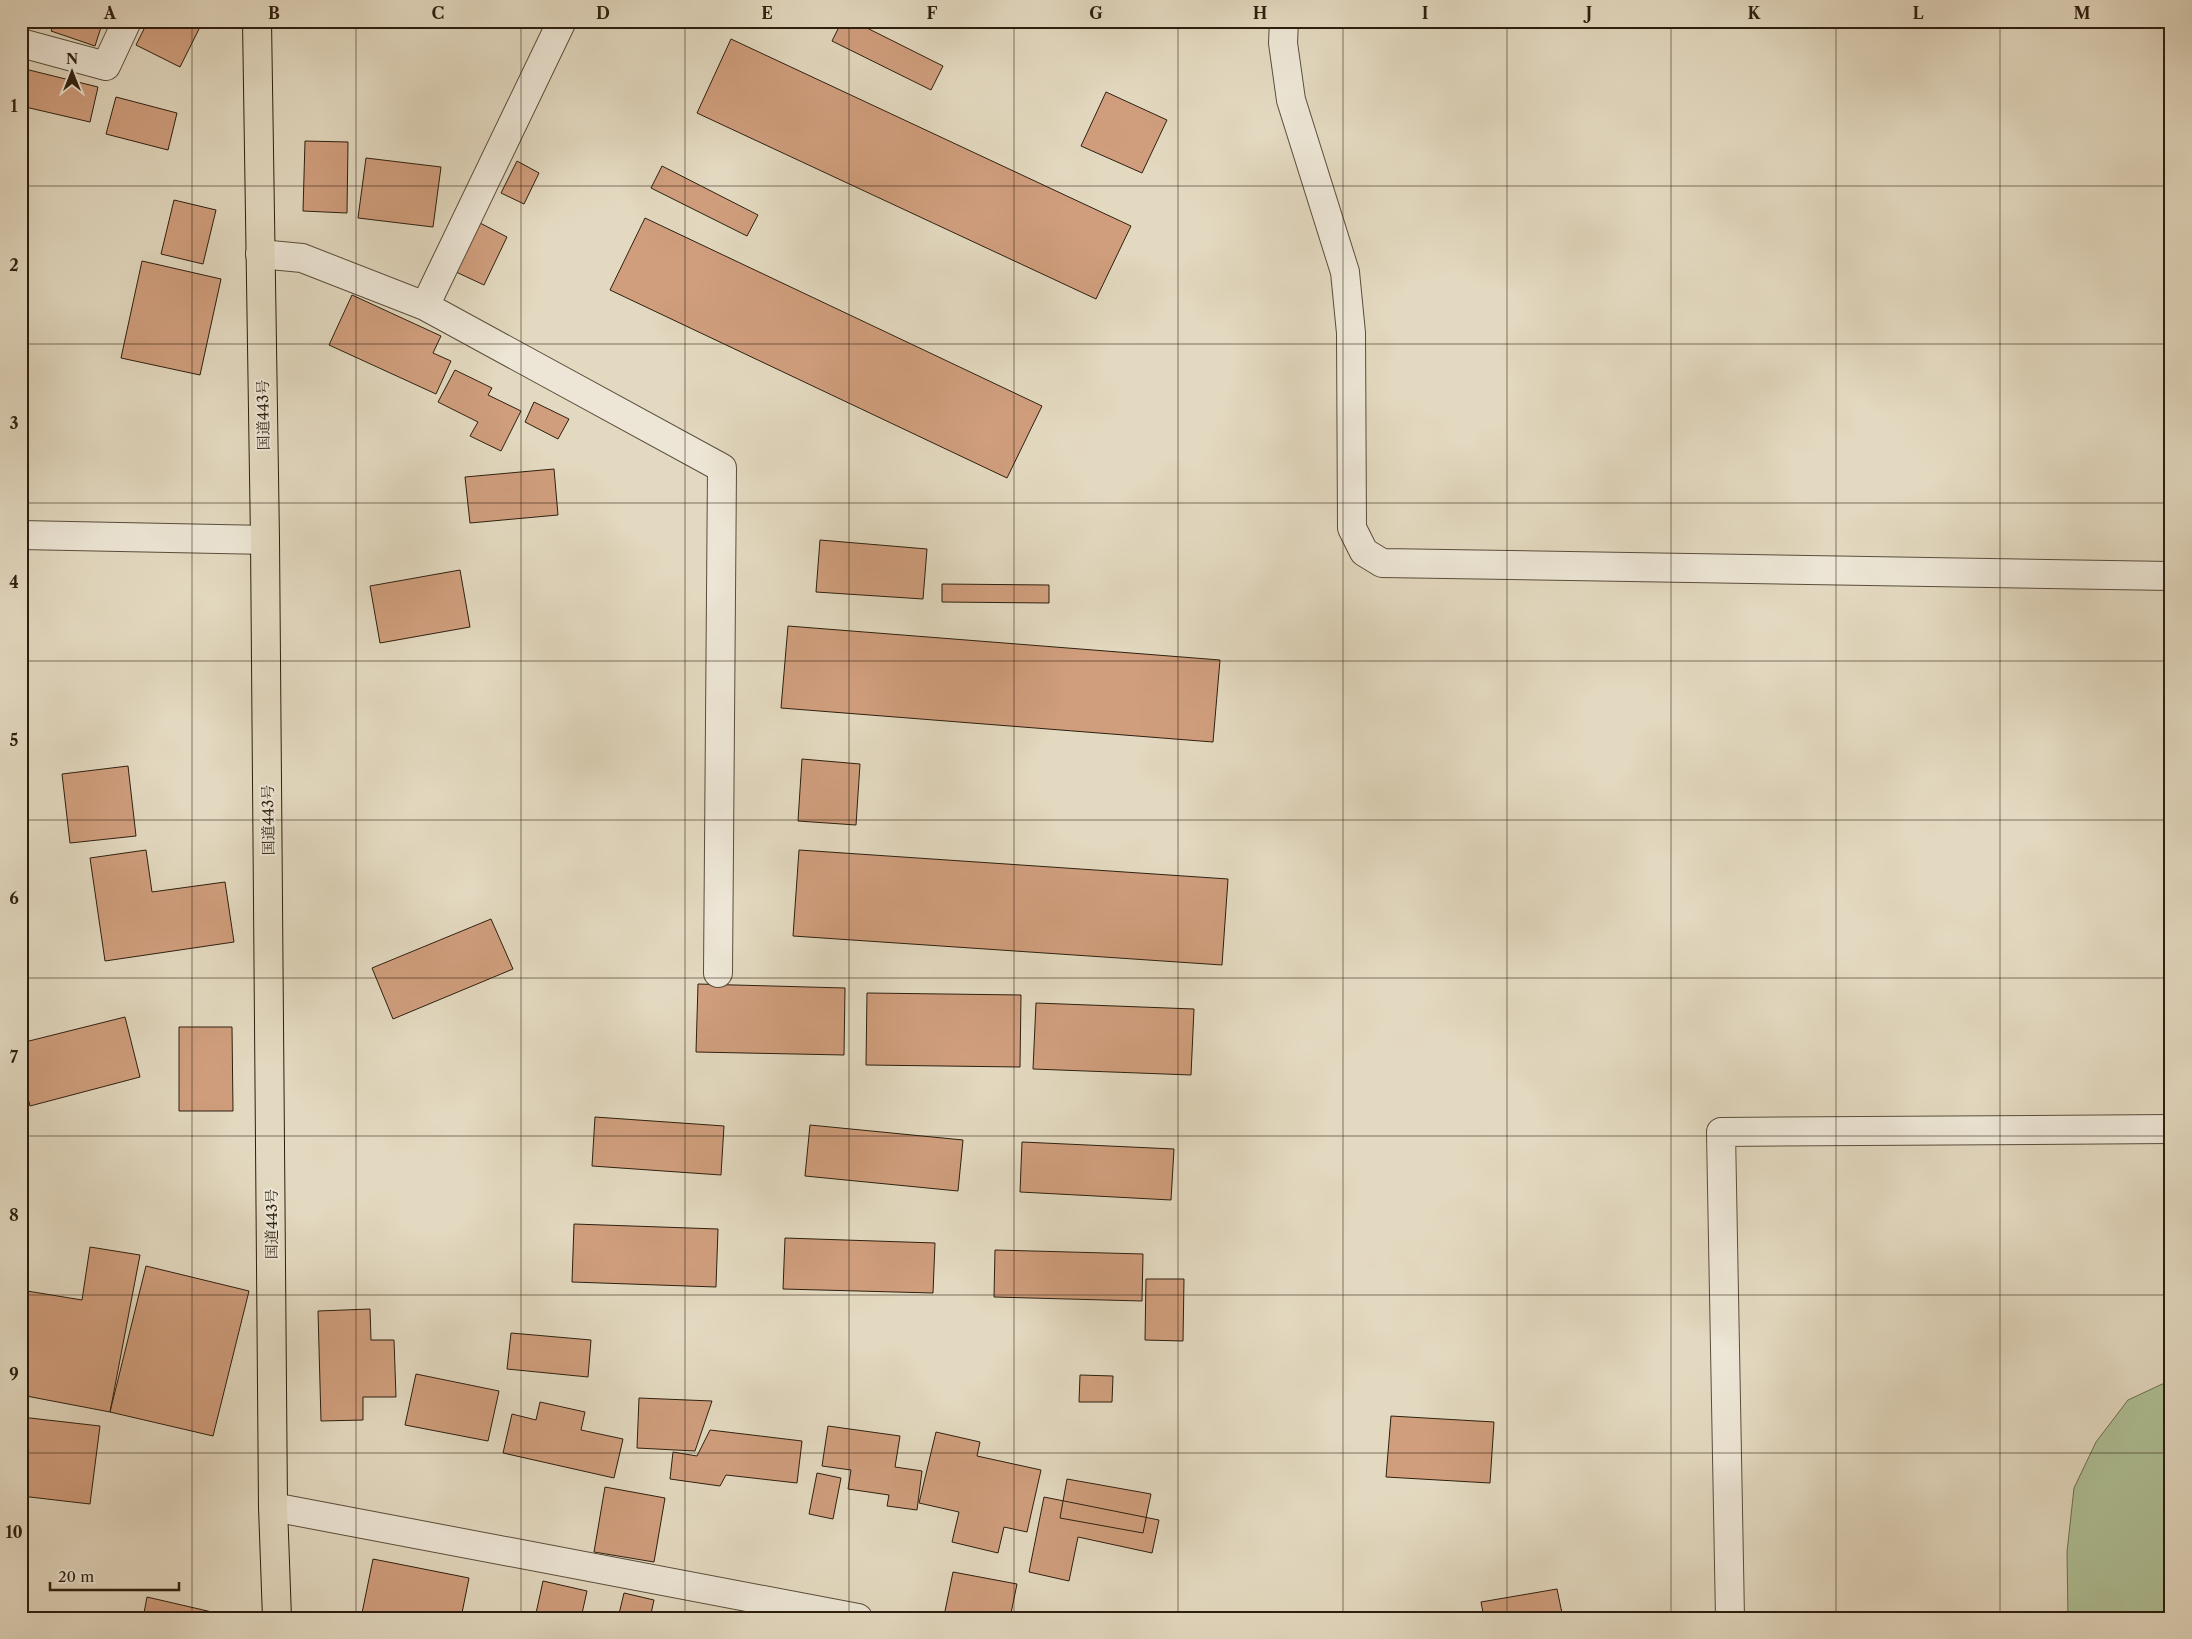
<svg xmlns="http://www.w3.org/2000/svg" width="2192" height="1639" viewBox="0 0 2192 1639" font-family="'Libre Caslon Text','Noto Serif JP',serif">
<rect width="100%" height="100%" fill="#e3d9c0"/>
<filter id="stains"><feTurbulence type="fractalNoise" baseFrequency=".004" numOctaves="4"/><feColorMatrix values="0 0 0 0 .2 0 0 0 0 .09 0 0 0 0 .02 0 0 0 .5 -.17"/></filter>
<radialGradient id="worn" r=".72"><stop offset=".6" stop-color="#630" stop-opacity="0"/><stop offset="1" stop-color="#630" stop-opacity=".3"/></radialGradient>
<path fill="#afc096" stroke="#6e7052" d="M 2171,1380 L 2171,1618 L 2068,1618 L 2067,1552 L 2074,1488 L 2096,1442 L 2128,1400 Z"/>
<path fill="#d09e7d" stroke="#2d1f0f" d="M 55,21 L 103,21 L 95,46 L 51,31 Z
M 148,21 L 203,21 L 180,67 L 136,45 Z
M 842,21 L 853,21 L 943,66 L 931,90 L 832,41 Z
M 731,39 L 1131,226 L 1096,299 L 697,113 Z
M 21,68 L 98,87 L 90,122 L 21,106 Z
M 1106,92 L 1167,120 L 1142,173 L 1081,146 Z
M 116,97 L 177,113 L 168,150 L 106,134 Z
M 305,141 L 348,142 L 347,213 L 303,211 Z
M 366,158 L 441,167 L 433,227 L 358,218 Z
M 517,161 L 539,173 L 524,204 L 501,193 Z
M 662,166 L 758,215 L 747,236 L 651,188 Z
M 174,200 L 216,210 L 203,264 L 161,254 Z
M 645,218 L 1042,406 L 1007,478 L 610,290 Z
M 480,223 L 507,237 L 484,285 L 456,272 Z
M 142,261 L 221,279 L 200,375 L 121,358 Z
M 352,295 L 441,336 L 433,353 L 451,361 L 436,394 L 329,345 Z
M 455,370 L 492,388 L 488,395 L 521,411 L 501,451 L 470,436 L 478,422 L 438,402 Z
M 534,402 L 569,419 L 558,439 L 525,422 Z
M 554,469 L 558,515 L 470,523 L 465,477 Z
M 820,540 L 927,549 L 923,599 L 816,592 Z
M 460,570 L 470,627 L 380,643 L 370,586 Z
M 942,584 L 1049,585 L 1049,603 L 942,602 Z
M 788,626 L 1220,660 L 1213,742 L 781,708 Z
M 802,759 L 860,764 L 856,825 L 798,821 Z
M 128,766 L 136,836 L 70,843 L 62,774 Z
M 146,850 L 152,892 L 225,882 L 234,942 L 105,961 L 90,858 Z
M 799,850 L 1228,879 L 1222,965 L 793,936 Z
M 491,919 L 513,969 L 393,1019 L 372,968 Z
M 698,984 L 845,988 L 844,1055 L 696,1052 Z
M 867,993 L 1021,995 L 1020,1067 L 866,1065 Z
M 1036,1003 L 1194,1009 L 1191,1075 L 1033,1069 Z
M 125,1017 L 140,1077 L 30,1106 L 21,1071 L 21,1043 Z
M 179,1027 L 232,1027 L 233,1111 L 179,1111 Z
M 595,1117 L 724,1126 L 721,1175 L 592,1166 Z
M 810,1125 L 963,1140 L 958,1191 L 805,1176 Z
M 1022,1142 L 1174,1149 L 1171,1200 L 1020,1192 Z
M 574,1224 L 718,1229 L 716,1287 L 572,1282 Z
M 785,1238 L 935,1243 L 933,1293 L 783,1289 Z
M 90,1247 L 140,1255 L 110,1412 L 21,1395 L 21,1290 L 82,1300 Z
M 995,1250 L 1143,1254 L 1142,1301 L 994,1297 Z
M 146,1266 L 249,1291 L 213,1436 L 110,1412 Z
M 1146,1279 L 1184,1279 L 1183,1341 L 1145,1340 Z
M 370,1309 L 371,1340 L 394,1340 L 396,1397 L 363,1397 L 363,1420 L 321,1421 L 318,1311 Z
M 511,1333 L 591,1340 L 588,1377 L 507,1369 Z
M 416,1374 L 499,1391 L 488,1441 L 405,1425 Z
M 1080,1375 L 1113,1376 L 1112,1402 L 1079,1402 Z
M 639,1398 L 712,1401 L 695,1451 L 637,1448 Z
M 540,1402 L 585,1412 L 581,1430 L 623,1439 L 614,1478 L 503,1453 L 512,1414 L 536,1420 Z
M 1391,1416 L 1494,1422 L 1490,1483 L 1386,1477 Z
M 21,1417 L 100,1426 L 90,1504 L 21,1496 Z
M 828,1426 L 900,1436 L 895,1467 L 922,1471 L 917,1510 L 887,1506 L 889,1495 L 848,1489 L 851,1470 L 822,1466 Z
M 710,1430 L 802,1441 L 797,1483 L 726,1475 L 720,1486 L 670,1479 L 673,1452 L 697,1456 Z
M 936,1432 L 980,1442 L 977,1456 L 1041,1470 L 1027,1532 L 1004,1527 L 998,1553 L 952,1542 L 959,1512 L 919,1503 Z
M 817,1473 L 841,1478 L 833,1519 L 809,1514 Z
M 1067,1479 L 1151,1494 L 1143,1533 L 1060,1518 Z
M 605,1487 L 665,1498 L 654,1562 L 594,1552 Z
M 1044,1497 L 1159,1520 L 1152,1553 L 1078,1537 L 1069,1581 L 1029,1572 Z
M 373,1559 L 469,1578 L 461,1618 L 361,1618 Z
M 953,1572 L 1017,1584 L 1010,1618 L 944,1616 Z
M 543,1581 L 587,1591 L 581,1618 L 535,1618 Z
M 1557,1589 L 1563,1618 L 1484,1618 L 1481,1602 Z
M 624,1593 L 654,1600 L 650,1618 L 618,1618 Z
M 147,1597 L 238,1618 L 143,1618 Z"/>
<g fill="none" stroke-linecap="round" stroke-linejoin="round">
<g stroke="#5a4e3b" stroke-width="30">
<path id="minor" d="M 1284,21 L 1283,43 L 1291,100 L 1345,272 L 1351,333 L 1352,528 L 1364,552 L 1382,563 L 2171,576
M 21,43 L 106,66 L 127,21
M 260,254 L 302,258 L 425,306 L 722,468 L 718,973
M 425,306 L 562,21
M 21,535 L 265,540
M 273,1507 L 858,1618
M 1730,1618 L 1721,1132 L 2171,1129"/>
</g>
<g stroke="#2d1f0f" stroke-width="30">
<path id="trunk" d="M 257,21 L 265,540 L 273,1507 L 277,1618"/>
</g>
<use href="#minor" stroke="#ede6d6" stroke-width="28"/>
<use href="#trunk" stroke="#e3d9c0" stroke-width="28"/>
</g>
<path fill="none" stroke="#2d1f0f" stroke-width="1" stroke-opacity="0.55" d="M 192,21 L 192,1618M 356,21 L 356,1618M 521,21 L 521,1618M 685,21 L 685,1618M 849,21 L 849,1618M 1014,21 L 1014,1618M 1178,21 L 1178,1618M 1343,21 L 1343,1618M 1507,21 L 1507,1618M 1671,21 L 1671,1618M 1836,21 L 1836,1618M 2000,21 L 2000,1618M 21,186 L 2171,186M 21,344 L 2171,344M 21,503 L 2171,503M 21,661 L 2171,661M 21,820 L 2171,820M 21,978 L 2171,978M 21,1136 L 2171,1136M 21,1295 L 2171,1295M 21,1453 L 2171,1453"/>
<g text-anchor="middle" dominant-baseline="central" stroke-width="4" stroke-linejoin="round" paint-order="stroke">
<g font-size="15" fill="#2d1f0f" stroke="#ede6d6">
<text transform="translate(263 415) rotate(-91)">国道443号</text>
<text transform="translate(268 820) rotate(-91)">国道443号</text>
<text transform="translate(271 1224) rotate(-90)">国道443号</text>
</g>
</g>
<rect width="2192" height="1639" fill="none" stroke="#e3d9c0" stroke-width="55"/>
<g transform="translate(72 72)" stroke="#ede6d6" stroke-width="4" paint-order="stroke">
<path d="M0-4L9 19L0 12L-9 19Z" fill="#2d1f0f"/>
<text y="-8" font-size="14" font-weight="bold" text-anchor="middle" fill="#2d1f0f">N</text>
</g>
<path d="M50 1582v8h129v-8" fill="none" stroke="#2d1f0f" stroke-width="2.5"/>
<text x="58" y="1582" font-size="15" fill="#2d1f0f" stroke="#ede6d6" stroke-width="4" paint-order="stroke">20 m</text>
<rect x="28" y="28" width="2136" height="1584" fill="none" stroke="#2d1f0f" stroke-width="2"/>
<g font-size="16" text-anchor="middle" font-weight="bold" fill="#2d1f0f">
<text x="110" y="19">A</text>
<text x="274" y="19">B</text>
<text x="438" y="19">C</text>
<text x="603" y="19">D</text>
<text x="767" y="19">E</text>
<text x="932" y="19">F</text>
<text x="1096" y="19">G</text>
<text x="1260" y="19">H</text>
<text x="1425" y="19">I</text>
<text x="1589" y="19">J</text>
<text x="1754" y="19">K</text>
<text x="1918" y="19">L</text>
<text x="2082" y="19">M</text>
<text x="14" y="112">1</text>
<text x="14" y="271">2</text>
<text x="14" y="429">3</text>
<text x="14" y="588">4</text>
<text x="14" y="746">5</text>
<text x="14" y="904">6</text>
<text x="14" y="1063">7</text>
<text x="14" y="1221">8</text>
<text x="14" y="1380">9</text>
<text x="14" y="1538">10</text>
</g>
<rect width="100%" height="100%" filter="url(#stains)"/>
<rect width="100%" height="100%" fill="url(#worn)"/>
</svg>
